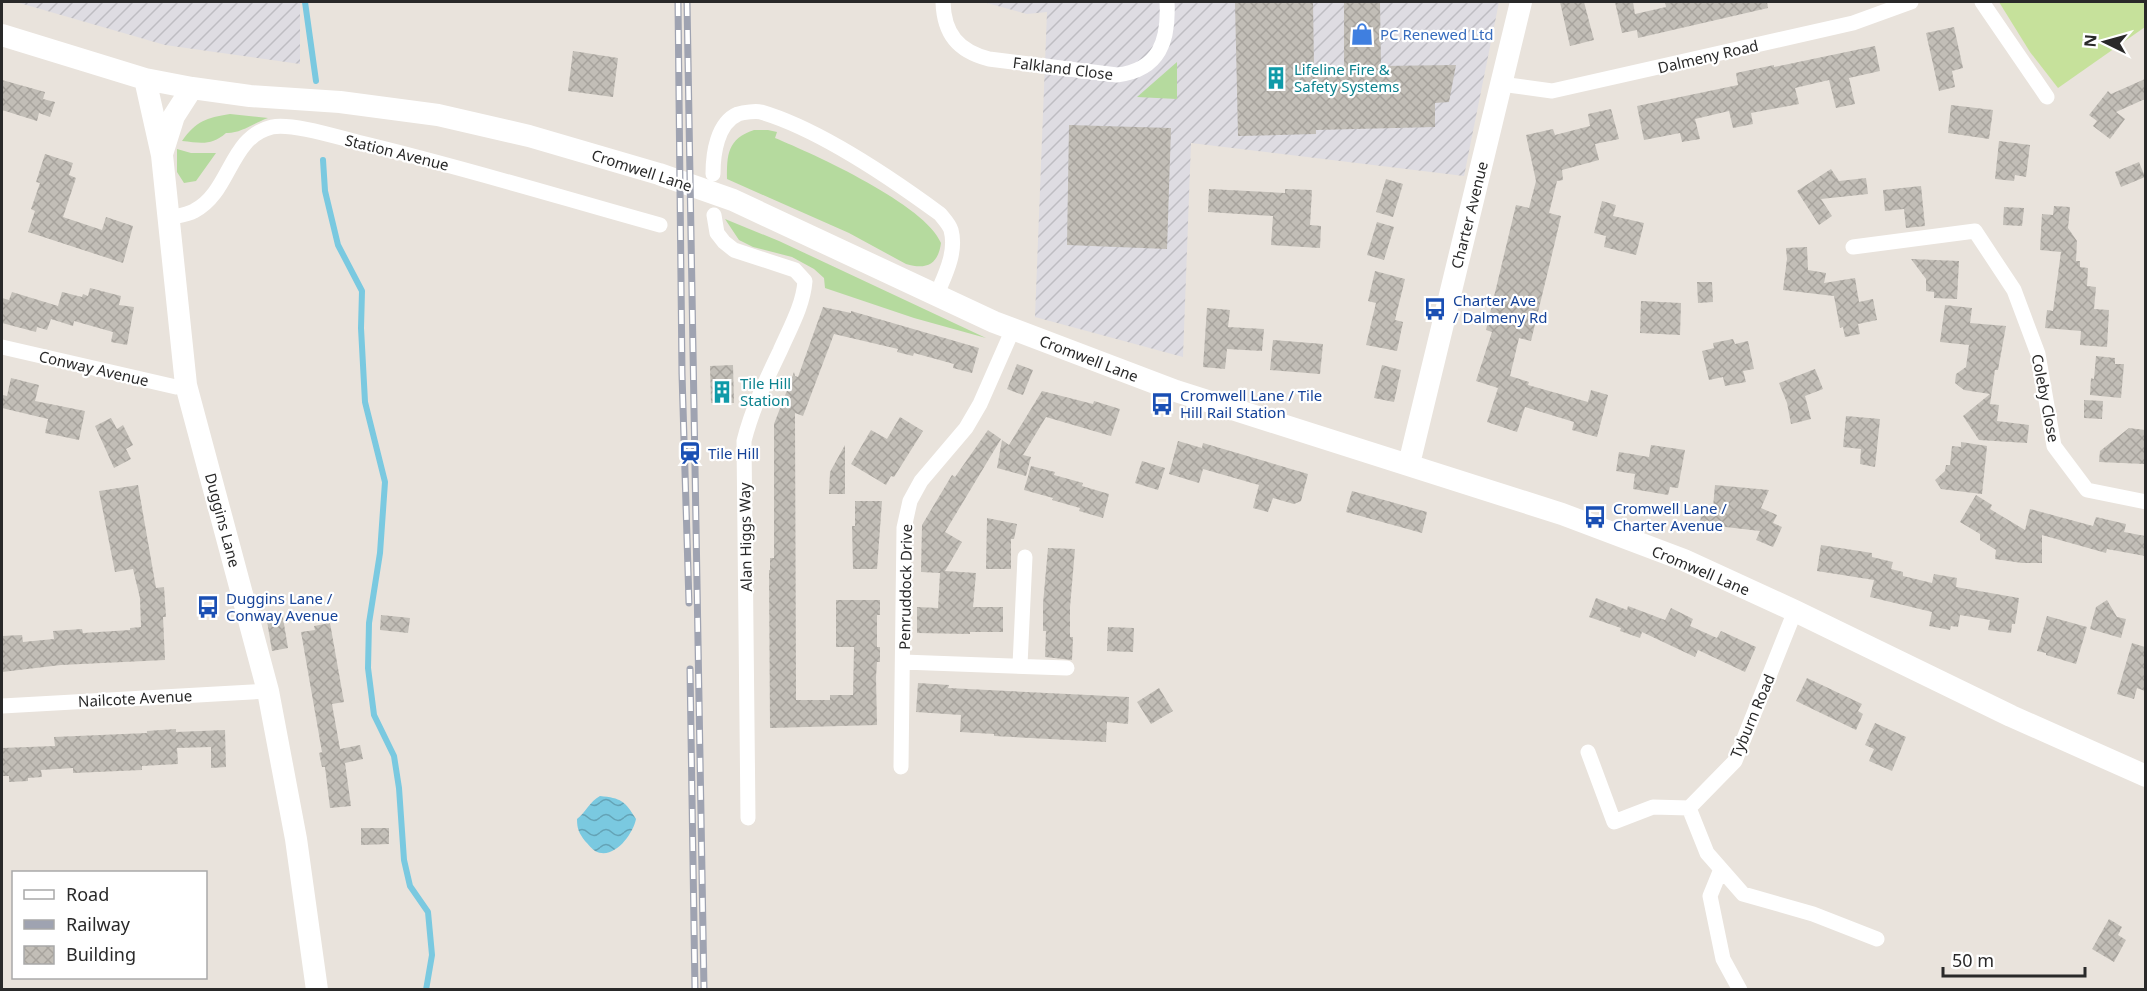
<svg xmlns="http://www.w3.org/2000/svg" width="2147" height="991" viewBox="0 0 2147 991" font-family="'Noto Sans',sans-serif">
<defs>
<pattern id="industrial-furrows" width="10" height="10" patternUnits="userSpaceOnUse" patternTransform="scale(1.5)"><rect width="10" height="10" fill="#dedce2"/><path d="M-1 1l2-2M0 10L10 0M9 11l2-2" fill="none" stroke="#bebdc2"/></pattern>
<pattern id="water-waves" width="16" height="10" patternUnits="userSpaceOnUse" patternTransform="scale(1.5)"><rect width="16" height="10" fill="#7ac9e0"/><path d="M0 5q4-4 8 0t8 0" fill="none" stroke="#64a3b6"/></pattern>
<pattern id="building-cross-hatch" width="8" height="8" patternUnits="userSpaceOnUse" patternTransform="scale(1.5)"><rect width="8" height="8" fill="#c2beb7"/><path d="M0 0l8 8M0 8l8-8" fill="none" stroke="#a7a39d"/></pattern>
</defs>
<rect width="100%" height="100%" fill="#e9e3dc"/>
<path fill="url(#industrial-furrows)" d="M 16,2 L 300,2 L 300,64 L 165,45 Z
M 983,2 L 1499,2 L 1464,176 L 1191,143 L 1183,357 L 1035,317 L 1047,12 L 1027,14 Z"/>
<path fill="#b5da9e" d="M 1177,62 L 1177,99 L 1137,97 Z
M 230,114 L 268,118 C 254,123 240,134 226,133 C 211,146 201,143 182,141 C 196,121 206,118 230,114 Z
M 754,130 L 768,130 L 777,132 L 775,138 C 814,154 926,205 941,243 C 938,265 926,270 906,264 L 849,233 L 727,179 C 727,155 727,139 754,130 Z
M 177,149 L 191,153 L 216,153 L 196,181 L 184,183 L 177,172 Z
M 725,219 L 779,241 L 986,338 L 914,318 L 825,288 L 824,278 L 814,269 L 792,257 L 753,247 L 739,240 Z"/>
<path fill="#c6e19b" d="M 1999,2 L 2145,2 L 2145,27 L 2058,88 L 2030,52 Z"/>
<path fill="url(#water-waves)" d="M 600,796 C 621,798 625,801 636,819 C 633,834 614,861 595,851 C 592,849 588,844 585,841 C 579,833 577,829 577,819 C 586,812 590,801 600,796 Z"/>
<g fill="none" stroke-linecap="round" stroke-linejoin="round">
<path stroke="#7ac9e0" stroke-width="6" d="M 305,2 L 316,81
M 323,160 L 325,191 L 338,245 L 362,291 L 361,328 L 365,402 L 385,482 L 380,553 L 369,623 L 368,668 L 374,715 L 394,756 L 399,788 L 404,860 L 410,886 L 428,912 L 432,955 L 426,990"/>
</g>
<path fill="url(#building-cross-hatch)" d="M 1235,2 L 1313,2 L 1314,66 L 1344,66 L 1344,2 L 1380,2 L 1381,66 L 1456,65 L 1449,102 L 1435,103 L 1435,127 L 1316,130 L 1316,134 L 1238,136 Z
M 1560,2 L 1584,2 L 1594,40 L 1570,46 Z
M 1615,2 L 1633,2 L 1635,14 L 1666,7 L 1665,2 L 1767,2 L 1768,8 L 1638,38 L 1637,30 L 1622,33 Z
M 1954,27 L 1963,68 L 1952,71 L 1955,87 L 1939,91 L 1926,33 Z
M 1875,46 L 1880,71 L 1849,78 L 1855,104 L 1836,108 L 1829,80 L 1795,88 L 1799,104 L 1751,113 L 1753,124 L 1733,128 L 1729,111 L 1695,119 L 1700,139 L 1682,142 L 1680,133 L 1644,140 L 1637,106 L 1738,85 L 1736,73 L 1774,65 L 1774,67 Z
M 573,51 L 618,58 L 613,97 L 568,91 Z
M 2145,79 L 2145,99 L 2116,112 L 2125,119 L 2110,139 L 2093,126 L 2097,121 L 2089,115 L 2108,91 L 2111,94 Z
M 2,80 L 45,92 L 43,99 L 55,102 L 50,117 L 39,113 L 37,121 L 2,110 Z
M 1951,105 L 1993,110 L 1989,139 L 1948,133 Z
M 1611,109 L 1619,139 L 1595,144 L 1599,160 L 1562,170 L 1563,180 L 1557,181 L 1549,213 L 1561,216 L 1555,242 L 1531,341 L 1519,338 L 1510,376 L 1529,382 L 1528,385 L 1588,402 L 1591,390 L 1608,395 L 1597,437 L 1572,430 L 1574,422 L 1525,407 L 1517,432 L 1487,422 L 1498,388 L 1476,381 L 1492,332 L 1486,330 L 1516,205 L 1529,208 L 1536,181 L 1526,135 L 1553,129 L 1555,135 L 1590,126 L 1588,114 Z
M 1069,125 L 1171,128 L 1167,249 L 1067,245 Z
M 1999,141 L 2030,145 L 2026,177 L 2015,175 L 2014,181 L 1995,179 Z
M 45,154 L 73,163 L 69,175 L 76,178 L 63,217 L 102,230 L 106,217 L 133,226 L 123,263 L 28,232 L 35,211 L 31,209 L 40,183 L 36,182 Z
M 2139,162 L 2145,177 L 2121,187 L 2115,172 Z
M 1831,169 L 1839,181 L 1866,178 L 1868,194 L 1821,199 L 1832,216 L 1819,225 L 1797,191 Z
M 1386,179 L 1403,184 L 1393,217 L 1376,212 Z
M 1921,186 L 1925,226 L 1906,228 L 1904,209 L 1885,211 L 1883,190 Z
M 1209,189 L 1285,193 L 1285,189 L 1312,190 L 1310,225 L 1321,226 L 1320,248 L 1271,245 L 1273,216 L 1208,212 Z
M 1602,201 L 1616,205 L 1613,216 L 1644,223 L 1636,255 L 1604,247 L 1606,236 L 1594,233 Z
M 2054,206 L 2070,207 L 2068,228 L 2077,241 L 2076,261 L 2080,261 L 2080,267 L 2088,268 L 2087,286 L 2096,287 L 2094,309 L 2109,310 L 2107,347 L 2080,345 L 2081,331 L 2045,328 L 2047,310 L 2053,311 L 2061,252 L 2040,250 L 2042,214 L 2053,215 Z
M 2004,207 L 2024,208 L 2022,226 L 2003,225 Z
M 1377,222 L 1394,227 L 1384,260 L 1367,255 Z
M 1807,247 L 1808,270 L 1826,273 L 1824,283 L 1855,278 L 1859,302 L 1873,299 L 1877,320 L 1858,324 L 1860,334 L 1845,337 L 1843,327 L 1840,328 L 1834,296 L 1783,290 L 1787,259 L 1786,248 Z
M 1911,259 L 1959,261 L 1957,299 L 1934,298 L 1934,292 L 1926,291 L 1926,279 Z
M 1375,271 L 1405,279 L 1395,320 L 1403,322 L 1397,351 L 1366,345 L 1376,303 L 1368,301 Z
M 1697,282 L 1712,282 L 1713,302 L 1698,303 Z
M 90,288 L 121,296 L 119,305 L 134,307 L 127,345 L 111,342 L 113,332 L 74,321 L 73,326 L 51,319 L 47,330 L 37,327 L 36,332 L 2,323 L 2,298 L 9,300 L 12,292 L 58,306 L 62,292 L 82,297 L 83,294 L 88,296 Z
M 1641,301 L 1681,303 L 1680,335 L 1640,333 Z
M 1945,305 L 1972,308 L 1970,323 L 2006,326 L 1998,370 L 1995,370 L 1990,404 L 1999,405 L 1997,421 L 2029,425 L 2027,443 L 1979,440 L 1963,416 L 1990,394 L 1964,390 L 1955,383 L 1956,374 L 1966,367 L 1969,345 L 1940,342 Z
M 823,307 L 851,313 L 851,311 L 979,348 L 972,373 L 953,368 L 954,364 L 914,353 L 913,356 L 897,352 L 898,349 L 834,334 L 803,416 L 795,413 L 796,700 L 830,700 L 830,695 L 853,695 L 854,647 L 836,647 L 836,600 L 880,600 L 880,615 L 877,615 L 877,647 L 880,647 L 880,662 L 877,662 L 876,677 L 877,725 L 770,728 L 769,570 L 770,570 L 770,558 L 774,558 L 774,424 L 794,372 L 795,376 L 798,377 Z
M 1207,308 L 1230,310 L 1228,327 L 1264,329 L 1262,351 L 1227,349 L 1225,369 L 1203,367 Z
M 1733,339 L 1735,344 L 1748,341 L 1754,369 L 1743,371 L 1746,382 L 1725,386 L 1723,377 L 1709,380 L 1702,351 L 1714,348 L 1713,343 Z
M 1273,340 L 1323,344 L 1320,374 L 1270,370 Z
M 2096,356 L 2115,358 L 2115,364 L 2124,364 L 2121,398 L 2090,395 L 2091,378 L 2094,379 Z
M 1017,364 L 1033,370 L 1023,395 L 1007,389 Z
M 733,365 L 734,403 L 711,403 L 710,366 Z
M 1382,365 L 1401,370 L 1394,402 L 1374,398 Z
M 1815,369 L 1823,389 L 1805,396 L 1811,419 L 1791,424 L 1787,403 L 1779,383 Z
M 11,378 L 39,385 L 35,401 L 85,411 L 79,440 L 45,433 L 48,419 L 2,408 L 3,395 L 7,396 Z
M 1042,391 L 1093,404 L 1094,401 L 1120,409 L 1111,436 L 1046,417 L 1023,455 L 1031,457 L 1026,476 L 997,468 L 1002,440 L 1009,445 Z
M 2084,400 L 2103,401 L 2102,419 L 2084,418 Z
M 1846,416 L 1880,419 L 1875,467 L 1860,464 L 1861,449 L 1843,447 Z
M 900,417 L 923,431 L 894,477 L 891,476 L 886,485 L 851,464 L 871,430 L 887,439 Z
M 111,418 L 117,429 L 123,425 L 133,445 L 126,449 L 131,459 L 114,468 L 95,426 Z
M 2129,428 L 2145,430 L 2145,464 L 2099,462 L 2100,451 Z
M 988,430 L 1001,439 L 945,532 L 962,542 L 945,571 L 976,573 L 973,607 L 1003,607 L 1003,632 L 970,632 L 970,634 L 917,633 L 917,607 L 938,608 L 940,573 L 921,572 L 922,525 L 952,475 L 955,477 Z
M 1178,441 L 1202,448 L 1203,443 L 1308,474 L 1301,501 L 1294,504 L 1273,498 L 1268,512 L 1253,508 L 1259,485 L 1203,469 L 1199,483 L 1169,474 Z
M 1961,442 L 1987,446 L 1982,494 L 1941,489 L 1935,480 L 1945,471 L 1946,465 L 1950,465 L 1952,446 L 1961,447 Z
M 845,445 L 845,494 L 829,494 L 830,472 Z
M 1651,445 L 1685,450 L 1678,488 L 1670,487 L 1668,495 L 1633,489 L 1635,474 L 1616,471 L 1619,452 L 1649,457 Z
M 1142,461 L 1165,468 L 1158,490 L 1135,483 Z
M 1031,466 L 1055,472 L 1054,475 L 1083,483 L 1082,486 L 1109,494 L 1103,518 L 1079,511 L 1080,508 L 1052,500 L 1053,498 L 1024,490 Z
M 138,485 L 156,588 L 164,587 L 166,617 L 163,617 L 165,660 L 61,665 L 2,672 L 2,636 L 22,635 L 23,642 L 54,639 L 53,631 L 82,629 L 83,633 L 130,630 L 130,628 L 141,627 L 140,598 L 133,569 L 115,572 L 99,491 Z
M 1715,485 L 1769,490 L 1761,508 L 1777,515 L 1773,523 L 1782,527 L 1773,547 L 1756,540 L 1760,531 L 1700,524 L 1702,506 L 1713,507 Z
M 1352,491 L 1427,512 L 1422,533 L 1346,512 Z
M 1976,495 L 1992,505 L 1990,509 L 2025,530 L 2030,509 L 2093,526 L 2096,517 L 2126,524 L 2124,532 L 2145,536 L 2145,556 L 2107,549 L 2106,553 L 2042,535 L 2042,563 L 2022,563 L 1995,559 L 1996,550 L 1980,540 L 1980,534 L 1960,522 Z
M 855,501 L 882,501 L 877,569 L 853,569 L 852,526 L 855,526 Z
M 987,518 L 1017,524 L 1014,539 L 1011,539 L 1011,569 L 986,569 Z
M 1821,545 L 1872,553 L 1872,557 L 1893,562 L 1891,569 L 1903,572 L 1903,576 L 1932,583 L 1934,574 L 1957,578 L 1956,587 L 2019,598 L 2015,624 L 2012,624 L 2011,633 L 1988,630 L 1990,620 L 1960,615 L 1958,627 L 1951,626 L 1950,630 L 1929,626 L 1932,612 L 1870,597 L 1874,580 L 1817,571 Z
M 1048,548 L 1075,549 L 1070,607 L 1070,637 L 1073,637 L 1072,660 L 1045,657 L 1046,631 L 1043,631 L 1043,604 Z
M 1596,598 L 1627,610 L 1628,606 L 1665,620 L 1671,608 L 1693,619 L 1690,626 L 1717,638 L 1721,631 L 1756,647 L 1745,672 L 1698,650 L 1695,657 L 1642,632 L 1640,638 L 1620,631 L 1621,628 L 1589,617 Z
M 2107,600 L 2117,617 L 2126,619 L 2121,638 L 2090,629 L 2096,607 Z
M 282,612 L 288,648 L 272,651 L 266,615 Z
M 381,615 L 410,618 L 408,633 L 380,630 Z
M 2047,616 L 2087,627 L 2076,664 L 2046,655 L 2046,653 L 2037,651 Z
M 330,623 L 344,702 L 332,704 L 340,749 L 360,745 L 363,759 L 345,763 L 351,806 L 330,808 L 325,767 L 322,767 L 319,753 L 322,752 L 301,632 L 315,630 L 314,626 Z
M 1108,627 L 1134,628 L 1133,652 L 1107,651 Z
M 2132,643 L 2145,647 L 2145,691 L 2137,688 L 2134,699 L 2117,694 Z
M 1807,678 L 1862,704 L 1858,711 L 1863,714 L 1856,730 L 1796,701 Z
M 918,683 L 949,685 L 948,688 L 1129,697 L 1128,724 L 1107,722 L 1106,742 L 994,736 L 994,734 L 960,732 L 961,715 L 916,712 Z
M 1159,688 L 1173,711 L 1151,724 L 1137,702 Z
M 1875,723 L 1906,737 L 1892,771 L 1869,761 L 1874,749 L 1865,745 Z
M 176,729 L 176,732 L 225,730 L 226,767 L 211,768 L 211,747 L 177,748 L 178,764 L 142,766 L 142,770 L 73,773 L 73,768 L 41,770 L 42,777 L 28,778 L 28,781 L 9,782 L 9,776 L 2,776 L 2,748 L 55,746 L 54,737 L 147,733 L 147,731 Z
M 361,828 L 389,828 L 389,844 L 361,845 Z
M 2109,919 L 2122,927 L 2118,935 L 2126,940 L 2114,962 L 2092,949 Z"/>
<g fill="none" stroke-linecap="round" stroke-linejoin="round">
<path stroke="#fff" stroke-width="15" d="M 943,2 C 944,34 958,51 989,59 L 1117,75 C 1160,70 1169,40 1167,2
M 1982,2 L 2047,97
M 1501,84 L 1552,91 L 1853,23 L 1911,2
M 713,174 C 713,154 717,123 738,114 C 744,112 756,111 761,112 C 819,129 891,178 940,214 C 944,219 949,224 951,230 C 957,252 945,275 937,294
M 714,215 L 717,233 L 724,242 L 734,250 L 795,270 L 805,281 C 803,306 790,328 780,351 C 766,380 752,409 744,441 L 748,818
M 168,218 C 176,216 187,215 194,211 C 231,192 229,137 272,127 C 292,123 337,137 357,142 C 459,166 559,197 660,225
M 1853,247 L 1975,231 L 2014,290 L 2038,354 L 2054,446 L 2087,490 L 2146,502
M 2,347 L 176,387 L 186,385
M 903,662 L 1067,668
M 1020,665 L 1025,557
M 2,706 L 268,691
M 1588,752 L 1614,822 L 1653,807 L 1689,808
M 901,767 L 904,528 L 910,501 L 921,481 L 966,428 L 980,404 L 1013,329
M 1689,808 L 1707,853 L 1743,894 L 1813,914 L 1877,939
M 1689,808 L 1735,761 L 1795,611
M 1721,869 L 1710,896 L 1723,959 L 1740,990"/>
<path stroke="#fff" stroke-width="22" d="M 2,35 L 145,79 L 192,88 L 250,96 L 340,102 L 438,115 L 529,136 L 659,174 L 733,200 L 994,322 L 1176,391 L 1562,514 L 1684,560 L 1795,611 L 2011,716 L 2146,776
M 145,79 L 162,155 L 186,385 L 268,691 L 296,839 L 317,990
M 162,154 L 174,116 L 192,88
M 1409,464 L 1521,2"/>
<g stroke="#9fa3b1" stroke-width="7">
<path id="rail" d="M 678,2 L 682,374 L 689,603
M 687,2 L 704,990
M 690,669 L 695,990"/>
</g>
<use href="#rail" stroke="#fff" stroke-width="4.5" stroke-dasharray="14" stroke-linecap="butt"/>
</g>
<defs>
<g id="shop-bare" transform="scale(1.8)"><path d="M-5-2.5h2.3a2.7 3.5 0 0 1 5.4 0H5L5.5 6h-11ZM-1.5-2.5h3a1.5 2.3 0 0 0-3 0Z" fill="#3f7fe0" stroke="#fff" stroke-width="2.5" paint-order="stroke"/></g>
<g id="building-bare" transform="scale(1.8)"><path d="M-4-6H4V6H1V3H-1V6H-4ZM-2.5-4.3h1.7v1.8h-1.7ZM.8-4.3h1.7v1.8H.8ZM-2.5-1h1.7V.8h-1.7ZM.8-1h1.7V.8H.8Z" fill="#0f9aa8" stroke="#fff" stroke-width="2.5" paint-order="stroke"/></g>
<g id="bus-bare" transform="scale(1.8)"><path d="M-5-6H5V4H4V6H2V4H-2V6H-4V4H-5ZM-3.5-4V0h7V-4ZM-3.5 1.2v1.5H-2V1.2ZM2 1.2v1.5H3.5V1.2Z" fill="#1a4fb4" stroke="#fff" stroke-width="2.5" paint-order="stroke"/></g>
<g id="station-bare" transform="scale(1.8)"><path d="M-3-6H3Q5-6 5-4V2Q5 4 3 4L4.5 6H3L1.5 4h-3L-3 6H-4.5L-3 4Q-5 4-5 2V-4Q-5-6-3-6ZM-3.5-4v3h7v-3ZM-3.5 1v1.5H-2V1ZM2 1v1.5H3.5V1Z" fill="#1a4fb4" stroke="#fff" stroke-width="2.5" paint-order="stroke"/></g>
</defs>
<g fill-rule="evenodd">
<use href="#shop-bare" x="1362" y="34"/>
<use href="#building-bare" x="1276" y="78"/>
<use href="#bus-bare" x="1435" y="309"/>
<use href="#building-bare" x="722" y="392"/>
<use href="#bus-bare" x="1162" y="404"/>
<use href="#station-bare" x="690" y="453"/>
<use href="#bus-bare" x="1595" y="517"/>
<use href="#bus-bare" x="208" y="607"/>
</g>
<g text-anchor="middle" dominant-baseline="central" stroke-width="4.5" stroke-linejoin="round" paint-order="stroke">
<g font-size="15" fill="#366cbe" stroke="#fff" text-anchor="start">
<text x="1380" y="34">PC Renewed Ltd</text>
</g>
<g font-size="15" fill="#292929" stroke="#fff">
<text transform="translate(1708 56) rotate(-13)">Dalmeny Road</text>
<text transform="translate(1063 68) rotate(7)">Falkland Close</text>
<text transform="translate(397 152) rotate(14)">Station Avenue</text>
<text transform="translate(642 170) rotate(18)">Cromwell Lane</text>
<text transform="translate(1469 215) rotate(-76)">Charter Avenue</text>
<text transform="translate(1089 358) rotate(21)">Cromwell Lane</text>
<text transform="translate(94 368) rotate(13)">Conway Avenue</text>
<text transform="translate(2046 398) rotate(79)">Coleby Close</text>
<text transform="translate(223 520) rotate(75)">Duggins Lane</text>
<text transform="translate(745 537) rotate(-91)">Alan Higgs Way</text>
<text transform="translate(1701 570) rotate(23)">Cromwell Lane</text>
<text transform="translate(905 587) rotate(-89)">Penruddock Drive</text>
<text transform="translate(135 698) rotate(-3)">Nailcote Avenue</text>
<text transform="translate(1752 716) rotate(-67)">Tyburn Road</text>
</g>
<g font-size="15" fill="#0d838f" stroke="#fff" text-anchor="start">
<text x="1294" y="69">Lifeline Fire &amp;<tspan x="1294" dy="17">Safety Systems</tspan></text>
<text x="740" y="383">Tile Hill<tspan x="740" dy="17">Station</tspan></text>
</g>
<g font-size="15" fill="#164399" stroke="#fff" text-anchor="start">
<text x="1453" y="300">Charter Ave<tspan x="1453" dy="17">/ Dalmeny Rd</tspan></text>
<text x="1180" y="395">Cromwell Lane / Tile<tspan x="1180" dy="17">Hill Rail Station</tspan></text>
<text x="708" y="453">Tile Hill</text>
<text x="1613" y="508">Cromwell Lane /<tspan x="1613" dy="17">Charter Avenue</tspan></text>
<text x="226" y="598">Duggins Lane /<tspan x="226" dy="17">Conway Avenue</tspan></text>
</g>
</g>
<rect width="2147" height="991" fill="none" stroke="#292929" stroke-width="6"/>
<rect x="12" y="871" width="195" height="108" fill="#ffffff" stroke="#a9a9a9" stroke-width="1.5"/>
<rect x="24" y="890" width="30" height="9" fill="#ffffff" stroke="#a9a9a9" stroke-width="1.5"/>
<text x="66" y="901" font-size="18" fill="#292929">Road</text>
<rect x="24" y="920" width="30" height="9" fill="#9fa3b1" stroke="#a9a9a9" stroke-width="1.5"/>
<text x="66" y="931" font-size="18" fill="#292929">Railway</text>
<rect x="24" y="946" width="30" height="18" fill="url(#building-cross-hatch)" stroke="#a9a9a9" stroke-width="1.5"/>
<text x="66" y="961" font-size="18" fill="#292929">Building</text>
<g transform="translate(2105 42) rotate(275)" stroke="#ffffff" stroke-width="4.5" paint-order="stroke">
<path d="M0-4.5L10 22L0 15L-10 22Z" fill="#292929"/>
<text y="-9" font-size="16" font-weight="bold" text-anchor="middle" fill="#292929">N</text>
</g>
<path d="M1943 967v9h142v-9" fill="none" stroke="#292929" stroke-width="3"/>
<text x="1952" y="967" font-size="18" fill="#292929" stroke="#ffffff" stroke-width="4.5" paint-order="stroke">50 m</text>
</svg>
